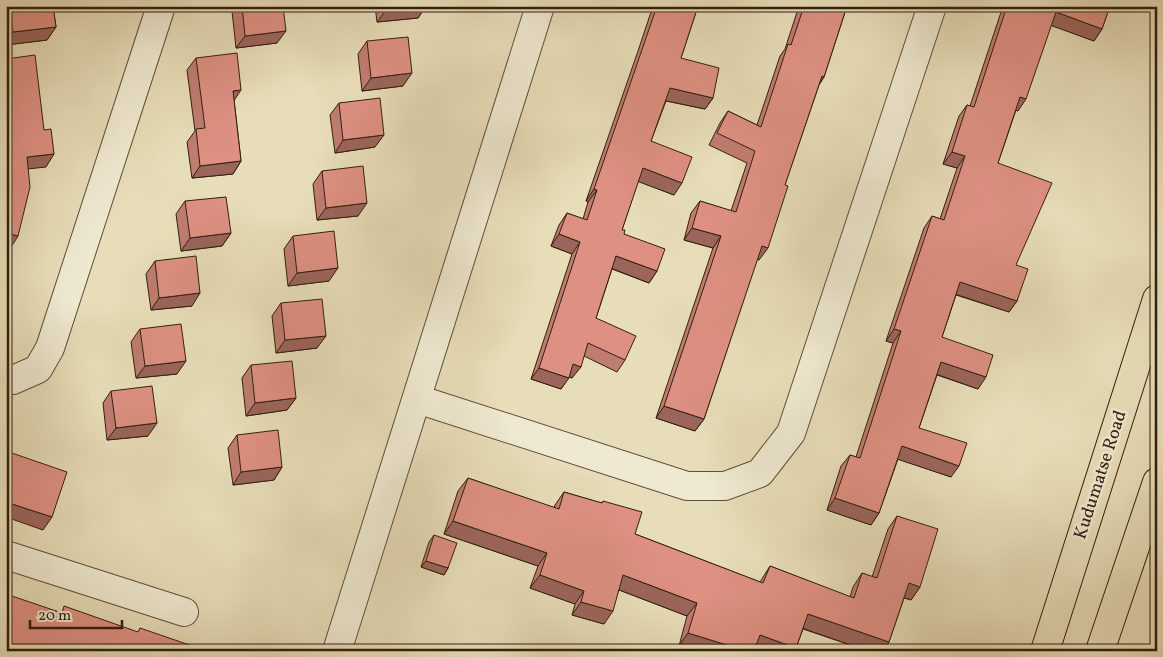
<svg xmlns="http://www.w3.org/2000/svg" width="1163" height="657" viewBox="0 0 1163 657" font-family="Vollkorn,serif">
<rect width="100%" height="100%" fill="#e7ddb8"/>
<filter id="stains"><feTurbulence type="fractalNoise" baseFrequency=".004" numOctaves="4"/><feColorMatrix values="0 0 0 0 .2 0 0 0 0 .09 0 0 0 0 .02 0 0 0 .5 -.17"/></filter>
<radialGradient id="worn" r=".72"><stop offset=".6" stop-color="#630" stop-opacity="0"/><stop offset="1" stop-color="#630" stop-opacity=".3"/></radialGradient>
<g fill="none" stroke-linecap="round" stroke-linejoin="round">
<g stroke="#5f4e39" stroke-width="30">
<path id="minor" d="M 6,380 L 13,380 L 38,369 L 50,348 L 161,6
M 417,399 L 687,486 L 725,486 L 760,473 L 791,433 L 932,6
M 6,555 L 184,612
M 337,651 L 540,6"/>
</g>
<g stroke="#321f0f" stroke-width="30">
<path id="primary" d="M 1045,651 L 1157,299
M 1100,651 L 1157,482"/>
</g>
<use href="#minor" stroke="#efe9d1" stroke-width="28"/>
<use href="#primary" stroke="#e7ddb8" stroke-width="28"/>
</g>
<path fill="#bf7c70" stroke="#321f0f" d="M 6,6 L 53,6 L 56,27 L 47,40 L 6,45 Z
M 236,6 L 283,6 L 277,43 L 236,48 L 232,11 Z
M 375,6 L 426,6 L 418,18 L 377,22 Z
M 653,6 L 698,6 L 681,58 L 713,98 L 705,109 L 666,101 L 651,141 L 674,195 L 638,181 L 622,230 L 624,234 L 657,271 L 649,283 L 612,269 L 596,318 L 625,360 L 617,372 L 584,356 L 572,378 L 569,377 L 561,389 L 531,379 L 572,254 L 551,246 L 559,225 L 567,213 L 583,219 L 588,202 L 586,201 L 638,51 Z
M 799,6 L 847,6 L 824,77 L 819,85 L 759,260 L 757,259 L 704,419 L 695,431 L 656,418 L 713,248 L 684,240 L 691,213 L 700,201 L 731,211 L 747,163 L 709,145 L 720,123 L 728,111 L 757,125 L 780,56 L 785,49 Z
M 1003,6 L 1110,6 L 1102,29 L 1094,41 L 1051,25 L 1018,111 L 1016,110 L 998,163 L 1016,265 L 1017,301 L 1009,312 L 956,295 L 942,337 L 978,389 L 937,375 L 919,428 L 951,477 L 898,459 L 879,513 L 871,525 L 827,510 L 841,466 L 850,455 L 856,457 L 893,343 L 886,341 L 924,228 L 932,216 L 940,219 L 957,168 L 943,164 L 959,116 L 967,105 L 970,106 Z
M 367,41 L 403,86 L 362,91 L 358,54 Z
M 196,58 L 234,100 L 241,161 L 233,174 L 192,178 L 187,142 L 195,131 L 187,70 Z
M 339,103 L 375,147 L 335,153 L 330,115 Z
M 322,171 L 358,216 L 317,220 L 313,184 Z
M 185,201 L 231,233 L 222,246 L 181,251 L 176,214 Z
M 293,236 L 329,281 L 288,286 L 284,249 Z
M 155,261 L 192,306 L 151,310 L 146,274 Z
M 281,303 L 317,348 L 276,353 L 272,316 Z
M 140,329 L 177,374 L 136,378 L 131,342 Z
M 251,365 L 296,398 L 287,410 L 246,416 L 242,378 Z
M 111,391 L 148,436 L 107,440 L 103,403 Z
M 237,435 L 282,467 L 274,480 L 233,485 L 228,448 Z
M 468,478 L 554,508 L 555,505 L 564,492 L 601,503 L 603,501 L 635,534 L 760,582 L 770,566 L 850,597 L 853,587 L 862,573 L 872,577 L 888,529 L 897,516 L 920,587 L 911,600 L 904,598 L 889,642 L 883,651 L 868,651 L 803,629 L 796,648 L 793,651 L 759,651 L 755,649 L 754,651 L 694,651 L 679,646 L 687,616 L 619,590 L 604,624 L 572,615 L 575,604 L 530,588 L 538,566 L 444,534 L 458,491 Z
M 434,535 L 448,568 L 444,575 L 421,567 L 429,542 Z"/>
<path fill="#9b655b" stroke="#321f0f" d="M 415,6 L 426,6 L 418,18 L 377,22 L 386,10 Z
M 1056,12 L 1102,29 L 1094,41 L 1047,24 Z
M 56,27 L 47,40 L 6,45 L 6,42 L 13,32 Z
M 286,31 L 277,43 L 236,48 L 245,36 Z
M 412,73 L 403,86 L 362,91 L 371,78 Z
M 822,76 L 824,77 L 816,89 Z
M 670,88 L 713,98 L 705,109 L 662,100 Z
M 241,90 L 233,102 L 233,91 Z
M 1020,97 L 1026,99 L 1018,111 L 1012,109 Z
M 384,135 L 375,147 L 335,153 L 343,140 Z
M 952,152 L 965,156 L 957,168 L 943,164 Z
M 54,154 L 46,167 L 18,170 L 27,157 Z
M 241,161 L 233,174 L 192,178 L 200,166 Z
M 643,168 L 682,183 L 674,195 L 634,180 Z
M 594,189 L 597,190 L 588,202 L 586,201 Z
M 367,203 L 358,216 L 317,220 L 326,208 Z
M 692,228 L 721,236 L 713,248 L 684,240 Z
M 6,233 L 18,236 L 10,249 L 6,248 Z
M 231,233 L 222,246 L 181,251 L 190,238 Z
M 559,234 L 580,242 L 572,254 L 551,246 Z
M 762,246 L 768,248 L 759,260 L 753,258 Z
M 616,256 L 657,271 L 649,283 L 608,267 Z
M 338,268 L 329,281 L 288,286 L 297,273 Z
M 960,282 L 1017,301 L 1009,312 L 952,293 Z
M 200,293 L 192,306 L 151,310 L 159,298 Z
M 894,329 L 901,331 L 893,343 L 886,341 Z
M 326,336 L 317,348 L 276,353 L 285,340 Z
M 186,361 L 177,374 L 136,378 L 145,366 Z
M 941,362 L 986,377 L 978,389 L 933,373 Z
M 573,364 L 581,367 L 572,378 L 565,375 Z
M 539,368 L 569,378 L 561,389 L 531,379 Z
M 296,398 L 287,410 L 246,416 L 255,403 Z
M 664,406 L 704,419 L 695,431 L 656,418 Z
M 157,423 L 148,436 L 107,440 L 116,428 Z
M 902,446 L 959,466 L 951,477 L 894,458 Z
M 282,467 L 274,480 L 233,485 L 241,472 Z
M 835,498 L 879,513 L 871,525 L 827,510 Z
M 6,502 L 52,517 L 43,530 L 6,517 Z
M 453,521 L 547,553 L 538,566 L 444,534 Z
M 426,561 L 448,568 L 444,575 L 421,567 Z
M 540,575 L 584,591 L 575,604 L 530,588 Z
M 623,575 L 697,603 L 687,616 L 614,588 Z
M 909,583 L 920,587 L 911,600 L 899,596 Z
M 581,602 L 613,611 L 604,624 L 572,615 Z
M 808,614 L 889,642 L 883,651 L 868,651 L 799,627 Z
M 688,633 L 730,646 L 727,651 L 694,651 L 679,646 Z
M 760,635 L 796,648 L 793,651 L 759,651 L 751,648 Z
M 6,643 L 30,651 L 6,651 Z"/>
<path fill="#de9082" stroke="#321f0f" d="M 10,6 L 53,6 L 56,27 L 13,32 Z
M 242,6 L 283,6 L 286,31 L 245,36 Z
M 385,6 L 415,6 L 386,10 Z
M 657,6 L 698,6 L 681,58 L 719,68 L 713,98 L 670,88 L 651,141 L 692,157 L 682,183 L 643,168 L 622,230 L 625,230 L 624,234 L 665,249 L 657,271 L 616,256 L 596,318 L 636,336 L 625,360 L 588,343 L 581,367 L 573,364 L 569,378 L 539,368 L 580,242 L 559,234 L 567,213 L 587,220 L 597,190 L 594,189 Z
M 804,6 L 847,6 L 824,77 L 822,76 L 785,185 L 788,186 L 768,248 L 762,246 L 704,419 L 664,406 L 721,236 L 692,228 L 700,201 L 736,212 L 755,151 L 717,133 L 728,111 L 761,127 L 788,44 L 791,45 Z
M 1007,6 L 1110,6 L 1102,29 L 1056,12 L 1026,99 L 1020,97 L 998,163 L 1052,183 L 1016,265 L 1028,269 L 1017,301 L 960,282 L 942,337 L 993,355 L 986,377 L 941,362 L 919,428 L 967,443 L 959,466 L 902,446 L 879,513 L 835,498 L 850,455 L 860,458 L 901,331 L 894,329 L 932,216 L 944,220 L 965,156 L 952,152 L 967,105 L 974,107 Z
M 408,37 L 412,73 L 371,78 L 367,41 Z
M 237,53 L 241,90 L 233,91 L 241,161 L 200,166 L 196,129 L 205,128 L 196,58 Z
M 35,55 L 44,130 L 51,129 L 54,154 L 27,157 L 30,187 L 18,236 L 6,233 L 6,59 Z
M 380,98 L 384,135 L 343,140 L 339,103 Z
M 363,166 L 367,203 L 326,208 L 322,171 Z
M 226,197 L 231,233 L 190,238 L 185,201 Z
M 334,231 L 338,268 L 297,273 L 293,236 Z
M 196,256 L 200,293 L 159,298 L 155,261 Z
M 322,299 L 326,336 L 285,340 L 281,303 Z
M 181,324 L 186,361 L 145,366 L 140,329 Z
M 292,361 L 296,398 L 255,403 L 251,365 Z
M 152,386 L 157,423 L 116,428 L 111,391 Z
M 278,430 L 282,467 L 241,472 L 237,435 Z
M 6,451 L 67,472 L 52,517 L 6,502 Z
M 468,478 L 559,509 L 564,492 L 602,503 L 603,501 L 642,512 L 635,534 L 763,583 L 770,566 L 854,598 L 862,573 L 877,578 L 897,516 L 938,529 L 920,587 L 909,583 L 889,642 L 808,614 L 796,648 L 760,635 L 754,651 L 728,651 L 730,646 L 688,633 L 697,603 L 623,575 L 613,611 L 581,602 L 584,591 L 540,575 L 547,553 L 453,521 Z
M 434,535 L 457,543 L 448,568 L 426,561 Z
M 6,594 L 62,613 L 64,606 L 138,632 L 140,628 L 207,651 L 30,651 L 6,643 Z"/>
<g text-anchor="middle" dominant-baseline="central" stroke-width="5" stroke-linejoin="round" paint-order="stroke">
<g font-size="18" fill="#321f0f" stroke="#efe9d1">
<text transform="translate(1101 475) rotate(-72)">Kudumatse Road</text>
</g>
</g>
<rect width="1163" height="657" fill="none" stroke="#e7ddb8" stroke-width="25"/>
<rect x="8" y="8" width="1148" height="642" fill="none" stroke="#321f0f" stroke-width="2.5"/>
<rect x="12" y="12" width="1138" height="632" fill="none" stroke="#321f0f"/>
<path d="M30 620v8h92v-8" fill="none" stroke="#321f0f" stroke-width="2.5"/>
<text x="38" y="620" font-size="15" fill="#321f0f" stroke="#efe9d1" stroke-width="4" paint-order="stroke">20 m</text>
<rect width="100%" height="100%" filter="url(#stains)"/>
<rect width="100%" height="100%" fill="url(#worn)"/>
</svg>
